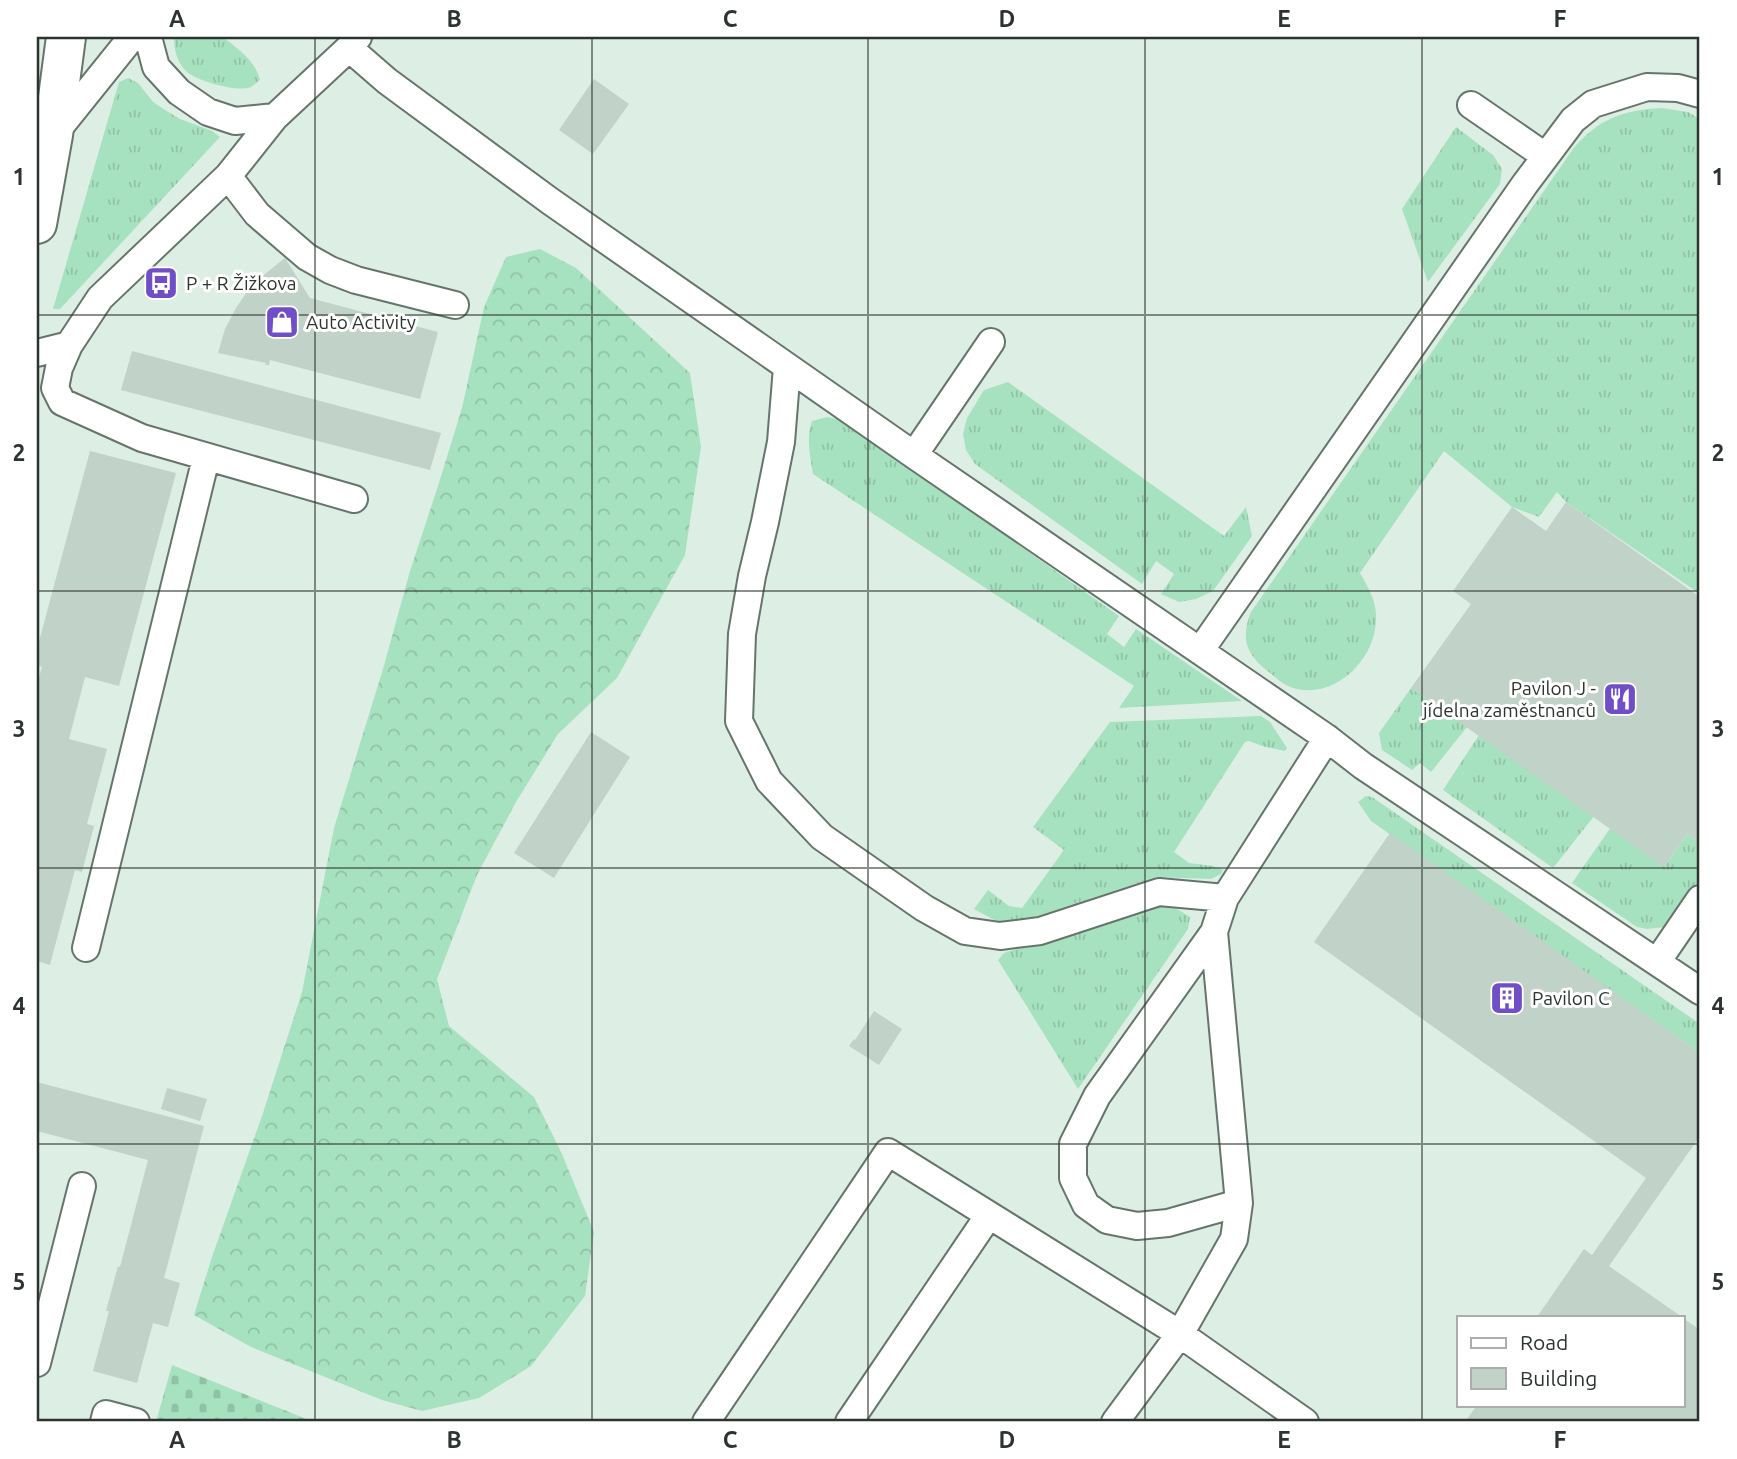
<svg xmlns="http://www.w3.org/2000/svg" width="1737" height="1459" viewBox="0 0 1737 1459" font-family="Ubuntu,sans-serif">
<defs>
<pattern id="grass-tufts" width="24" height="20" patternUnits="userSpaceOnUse" patternTransform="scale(1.75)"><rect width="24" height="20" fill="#a7e2c0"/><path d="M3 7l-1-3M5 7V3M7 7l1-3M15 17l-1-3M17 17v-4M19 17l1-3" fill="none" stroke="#90c2a5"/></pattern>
<pattern id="forest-crowns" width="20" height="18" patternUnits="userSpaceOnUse" patternTransform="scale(1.75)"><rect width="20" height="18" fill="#a7e2c0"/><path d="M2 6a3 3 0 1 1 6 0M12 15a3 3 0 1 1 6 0" fill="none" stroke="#90c2a5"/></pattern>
<pattern id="cemetery-stones" width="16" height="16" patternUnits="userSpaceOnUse" patternTransform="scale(1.75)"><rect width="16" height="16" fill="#a7e2c0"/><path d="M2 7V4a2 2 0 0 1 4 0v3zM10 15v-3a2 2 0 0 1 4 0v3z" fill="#90c2a5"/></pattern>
</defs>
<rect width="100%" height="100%" fill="#ddeee4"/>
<path fill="url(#grass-tufts)" d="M 174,37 L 223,37 C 238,49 255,60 260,80 C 259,80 252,87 251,87 C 239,93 197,81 187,72 C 177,63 174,50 174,37 Z
M 128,78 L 138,83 L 153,102 L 165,110 L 180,119 L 212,131 L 220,137 L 60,309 L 53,309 L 119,82 Z
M 1662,108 L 1688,112 L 1700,119 L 1700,594 L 1566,502 L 1557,492 L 1539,517 L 1512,507 L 1444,451 L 1360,573 C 1368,587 1377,602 1376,619 C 1376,658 1337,698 1297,689 C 1285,687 1275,677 1265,669 C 1245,652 1241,637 1251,612 L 1573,149 C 1598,119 1623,110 1662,108 Z
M 1456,127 L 1493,155 L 1502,169 L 1500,184 L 1428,282 L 1402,209 Z
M 1008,382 L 1224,536 L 1246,507 L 1252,536 L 1213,591 L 1196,599 L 1179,602 L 1161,594 L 1174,574 L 1156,561 L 1142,584 L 975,464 L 966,450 L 963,434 L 967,418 L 984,390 Z
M 827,417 L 842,420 L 1119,616 L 1107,634 L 1124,647 L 1136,629 L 1242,701 L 1119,708 L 1134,686 L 813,474 C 810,456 806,438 812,421 Z
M 1411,688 L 1467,727 L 1431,772 L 1420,763 L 1412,770 L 1382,750 L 1379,733 Z
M 1261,716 L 1270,722 L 1287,748 L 1285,751 L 1262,746 L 1249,741 L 1245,742 L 1174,852 L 1189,863 L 1213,866 L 1223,870 L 1221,874 L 1211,879 L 1156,877 L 1010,925 L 1000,923 L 974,909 L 988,890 L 1009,906 L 1022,908 L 1064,850 L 1033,827 L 1110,722 Z
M 1479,735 L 1595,815 L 1553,868 L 1443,790 Z
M 1366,796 L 1372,797 L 1700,1024 L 1700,1053 L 1371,821 L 1358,802 Z
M 1611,827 L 1664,867 L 1687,834 L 1700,843 L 1700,879 L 1664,927 L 1647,929 L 1637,927 L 1572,883 Z
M 1159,901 L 1169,904 L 1190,917 L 1188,929 L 1078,1089 L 998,960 L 1004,953 Z"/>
<path fill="url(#forest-crowns)" d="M 540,249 L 576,268 L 690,373 L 701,447 L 685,555 L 617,678 L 558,734 L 516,802 L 477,875 L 437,979 L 449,1026 L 534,1097 L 562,1154 L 594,1232 L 585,1296 L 531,1366 L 479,1398 L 422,1411 L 382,1400 L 251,1347 L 194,1315 L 212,1257 L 263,1113 L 302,992 L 334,828 L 383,669 L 410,571 L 438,486 L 462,408 L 484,307 L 506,257 Z"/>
<path fill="url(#cemetery-stones)" d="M 172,1365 L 314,1422 L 156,1422 Z"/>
<path fill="#c1d2c8" d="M 594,79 L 629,104 L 593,154 L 559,130 Z
M 285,258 L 310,298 L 438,332 L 420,399 L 270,360 L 269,365 L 265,365 L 266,363 L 218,353 L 225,329 L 236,308 L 249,289 L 266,273 Z
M 132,351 L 441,433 L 430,470 L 121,390 Z
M 90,451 L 176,473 L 119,686 L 85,677 L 69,739 L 107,749 L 87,824 L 94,826 L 82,872 L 75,870 L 50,965 L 37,961 L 37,684 L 42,667 L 37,665 L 37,649 Z
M 1566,502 L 1700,597 L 1700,843 L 1687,834 L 1664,867 L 1411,688 L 1471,604 L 1453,591 L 1512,507 L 1546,531 Z
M 591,732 L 630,757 L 554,878 L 514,853 Z
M 1390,833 L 1700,1053 L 1700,1136 L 1609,1266 L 1682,1317 L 1537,1317 L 1584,1249 L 1592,1255 L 1646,1178 L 1314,942 Z
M 874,1011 L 902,1029 L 879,1065 L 849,1046 L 854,1039 L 855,1040 Z
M 37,1082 L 204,1126 L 164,1278 L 180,1283 L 168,1327 L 153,1323 L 137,1383 L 93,1371 L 109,1311 L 106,1311 L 118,1266 L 120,1267 L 148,1160 L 37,1131 Z
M 167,1088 L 207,1099 L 200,1121 L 161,1109 Z
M 1683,1318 L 1700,1330 L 1700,1422 L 1465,1422 L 1477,1405 L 1683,1405 Z"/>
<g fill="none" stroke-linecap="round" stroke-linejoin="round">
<g stroke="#66756c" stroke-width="30">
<path id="service" d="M 148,37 L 156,67 L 179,92 L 208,112 L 235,121 L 275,117
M 349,48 L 387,81 L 550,201 L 914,455 L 1327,738 L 1363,766 L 1700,991
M 1471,105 L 1545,156
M 54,134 L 132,37
M 228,176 L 257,214 L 307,257 L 330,270 L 356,280 L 455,305
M 69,345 L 59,368 L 55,388 L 62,402 L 142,438 L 354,499
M 37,353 L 69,345 L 100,298 L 228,176 L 275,117 L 349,48 L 358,37
M 787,367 L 781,442 L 765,522 L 752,576 L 742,634 L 739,721 L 769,781 L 822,837 L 924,908 L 965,931 L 1000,936 L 1040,931 L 1159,892 L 1225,898
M 914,455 L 991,342
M 1200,651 L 1525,184 L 1573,120 L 1593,104 L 1647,87 L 1678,88 L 1700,94
M 86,948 L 206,458
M 1657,962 L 1700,899
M 1239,1203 L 1168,1223 L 1137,1226 L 1107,1220 L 1086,1205 L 1073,1178 L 1073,1144 L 1097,1096 L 1214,932 L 1225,898 L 1327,738
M 37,1363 L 82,1186
M 104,1422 L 106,1414 L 136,1422
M 706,1422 L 888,1152 L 1180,1334 L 1305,1422
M 849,1422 L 989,1215
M 1115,1422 L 1180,1334 L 1234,1239 L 1239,1203 L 1214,932"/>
</g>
<g stroke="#66756c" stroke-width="42">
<path id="secondary" d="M 37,224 L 53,135 L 66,37"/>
</g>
<use href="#service" stroke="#fff" stroke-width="26"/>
<use href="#secondary" stroke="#fff" stroke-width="38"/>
</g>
<path fill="none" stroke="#2d3430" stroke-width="2" stroke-opacity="0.55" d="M 315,37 L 315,1422M 592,37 L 592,1422M 868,37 L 868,1422M 1145,37 L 1145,1422M 1422,37 L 1422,1422M 37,315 L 1700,315M 37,591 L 1700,591M 37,868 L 1700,868M 37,1144 L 1700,1144"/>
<defs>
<g id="bus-square" transform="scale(1.75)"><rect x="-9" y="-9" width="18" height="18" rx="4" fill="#6f4ec7" stroke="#fff"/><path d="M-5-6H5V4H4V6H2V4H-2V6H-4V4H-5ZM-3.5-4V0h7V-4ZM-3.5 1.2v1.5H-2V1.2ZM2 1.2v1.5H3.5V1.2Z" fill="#fff"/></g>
<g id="shop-square" transform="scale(1.75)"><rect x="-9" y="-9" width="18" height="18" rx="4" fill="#6f4ec7" stroke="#fff"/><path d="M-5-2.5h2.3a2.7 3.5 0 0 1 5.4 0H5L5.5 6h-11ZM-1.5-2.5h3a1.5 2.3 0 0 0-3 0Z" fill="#fff"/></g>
<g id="restaurant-square" transform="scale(1.75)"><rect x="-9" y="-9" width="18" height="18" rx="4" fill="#6f4ec7" stroke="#fff"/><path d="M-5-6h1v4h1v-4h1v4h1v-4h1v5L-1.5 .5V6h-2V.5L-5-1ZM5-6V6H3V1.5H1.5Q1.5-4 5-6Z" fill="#fff"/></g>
<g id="building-square" transform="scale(1.75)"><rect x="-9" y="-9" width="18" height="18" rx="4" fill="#6f4ec7" stroke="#fff"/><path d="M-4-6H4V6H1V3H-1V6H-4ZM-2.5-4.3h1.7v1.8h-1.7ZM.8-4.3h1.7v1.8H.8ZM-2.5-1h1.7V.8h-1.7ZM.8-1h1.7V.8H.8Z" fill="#fff"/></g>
</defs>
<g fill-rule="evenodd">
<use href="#bus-square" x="161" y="283"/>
<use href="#shop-square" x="282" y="322"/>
<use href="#restaurant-square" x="1620" y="699"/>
<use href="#building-square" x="1507" y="998"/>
</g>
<g text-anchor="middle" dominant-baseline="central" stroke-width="6" stroke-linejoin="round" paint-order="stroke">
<g font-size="19" fill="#2d3430" stroke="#fff" text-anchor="start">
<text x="186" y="283">P + R Žižkova</text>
<text x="306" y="322">Auto Activity</text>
<text x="1596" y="688" text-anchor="end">Pavilon J -<tspan x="1596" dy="22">jídelna zaměstnanců</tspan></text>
<text x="1532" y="998">Pavilon C</text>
</g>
</g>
<rect width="1737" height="1459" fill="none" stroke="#ffffff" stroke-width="77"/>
<rect x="1457" y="1316" width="228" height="91" fill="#ffffff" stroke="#abaeac" stroke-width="2"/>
<rect x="1471" y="1338" width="35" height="10" fill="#ffffff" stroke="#abaeac" stroke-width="2"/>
<text x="1520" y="1350" font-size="21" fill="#2d3430">Road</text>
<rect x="1471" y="1368" width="35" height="21" fill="#c1d2c8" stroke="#abaeac" stroke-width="2"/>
<text x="1520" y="1386" font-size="21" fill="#2d3430">Building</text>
<rect x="38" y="38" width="1660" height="1382" fill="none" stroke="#2d3430" stroke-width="2.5"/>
<g font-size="23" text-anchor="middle" font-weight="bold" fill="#2d3430">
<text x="177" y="27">A</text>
<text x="454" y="27">B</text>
<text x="730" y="27">C</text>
<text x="1007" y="27">D</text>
<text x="1284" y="27">E</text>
<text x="1560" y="27">F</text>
<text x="19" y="185">1</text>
<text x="1718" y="185">1</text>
<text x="19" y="461">2</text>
<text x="1718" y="461">2</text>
<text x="19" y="737">3</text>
<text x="1718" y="737">3</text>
<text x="19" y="1014">4</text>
<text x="1718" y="1014">4</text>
<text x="19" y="1290">5</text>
<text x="1718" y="1290">5</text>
<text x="177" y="1448">A</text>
<text x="454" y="1448">B</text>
<text x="730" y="1448">C</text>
<text x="1007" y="1448">D</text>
<text x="1284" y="1448">E</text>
<text x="1560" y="1448">F</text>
</g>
</svg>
